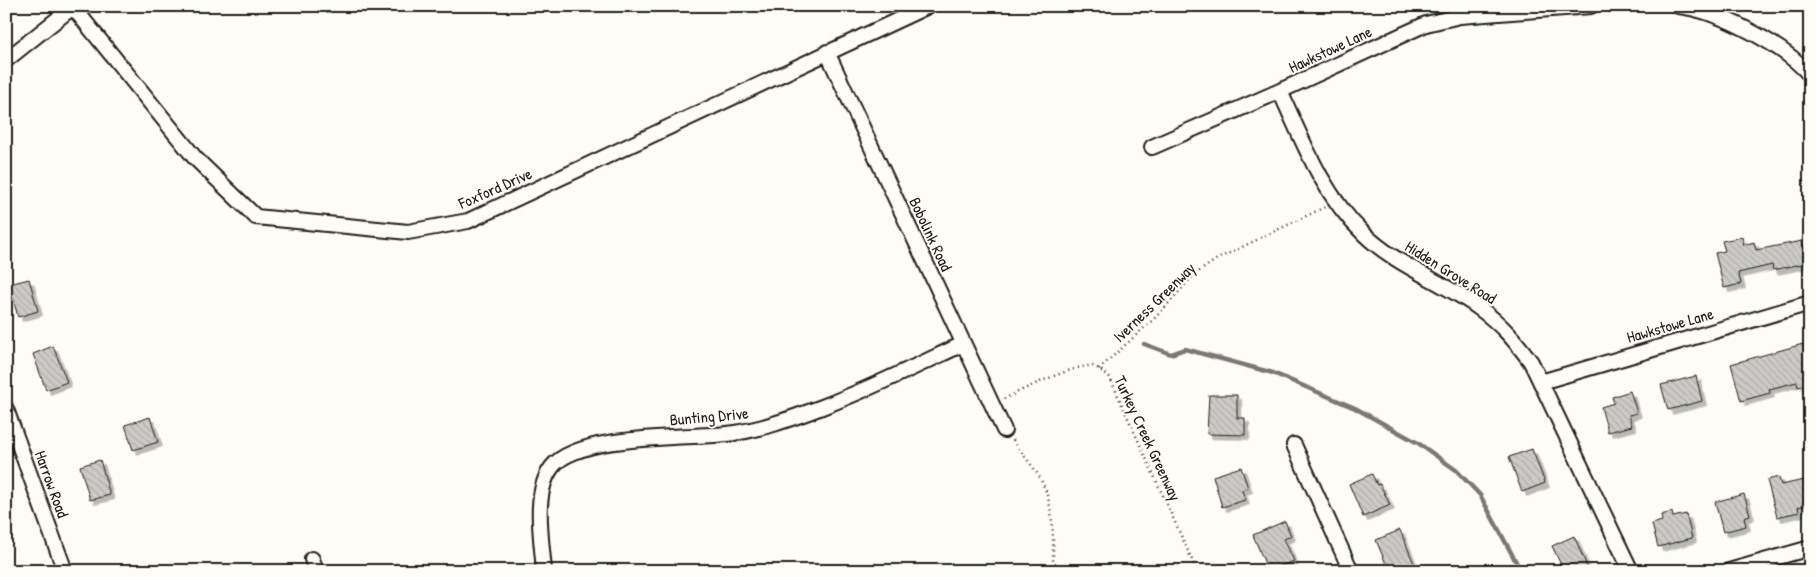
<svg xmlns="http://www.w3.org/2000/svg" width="1816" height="577" viewBox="0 0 1816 577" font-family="'Patrick Hand',sans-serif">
<defs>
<pattern id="building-back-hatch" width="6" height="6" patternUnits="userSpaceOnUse" patternTransform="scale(1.25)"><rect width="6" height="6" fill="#cccbc8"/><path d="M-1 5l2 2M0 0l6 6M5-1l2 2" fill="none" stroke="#afaeab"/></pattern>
<filter id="shadow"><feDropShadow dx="4.5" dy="4.5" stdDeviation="0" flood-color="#0004"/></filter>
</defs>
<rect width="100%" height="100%" fill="#fdfcf7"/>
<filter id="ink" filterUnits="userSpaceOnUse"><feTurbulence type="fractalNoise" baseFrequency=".02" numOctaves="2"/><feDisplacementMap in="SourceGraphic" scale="10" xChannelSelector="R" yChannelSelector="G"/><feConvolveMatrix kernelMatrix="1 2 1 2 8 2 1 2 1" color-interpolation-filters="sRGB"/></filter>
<g filter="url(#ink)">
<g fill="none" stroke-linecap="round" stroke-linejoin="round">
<path stroke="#797876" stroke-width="4.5" d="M 1144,344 L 1171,354 L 1185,349 L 1273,373 L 1355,408 L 1418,443 L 1456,470 L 1480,495 L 1521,571"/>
</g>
<path fill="url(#building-back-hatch)" stroke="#1c1c1c" filter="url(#shadow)" d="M 1742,237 L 1744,245 L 1754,242 L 1756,250 L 1802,241 L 1807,263 L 1773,270 L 1772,265 L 1738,273 L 1741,284 L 1724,288 L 1715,253 L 1725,251 L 1722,241 Z
M 29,279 L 38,311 L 18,317 L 9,284 Z
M 1803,344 L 1804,349 L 1810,348 L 1810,384 L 1798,387 L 1797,382 L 1769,389 L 1770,393 L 1741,401 L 1731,364 Z
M 53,346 L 67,382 L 46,390 L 33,354 Z
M 1696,376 L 1702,401 L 1668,410 L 1661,385 Z
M 1630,391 L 1637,413 L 1629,415 L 1632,426 L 1608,432 L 1601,407 L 1614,403 L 1612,397 Z
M 1209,395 L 1237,395 L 1237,418 L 1245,418 L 1245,435 L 1207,434 Z
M 150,417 L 158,442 L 133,450 L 125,425 Z
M 1532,449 L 1545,483 L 1522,492 L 1509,457 Z
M 100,460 L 110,495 L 90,500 L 80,466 Z
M 1241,467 L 1248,488 L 1242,490 L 1245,500 L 1222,507 L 1213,476 Z
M 1372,474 L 1377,485 L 1380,484 L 1390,505 L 1363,517 L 1349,484 Z
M 1779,477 L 1781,485 L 1804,480 L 1810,504 L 1798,507 L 1799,512 L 1777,517 L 1767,480 Z
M 1744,494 L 1750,515 L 1744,517 L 1746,526 L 1723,532 L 1715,502 Z
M 1672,512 L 1673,517 L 1686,514 L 1692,538 L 1658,547 L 1652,524 L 1662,521 L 1661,515 Z
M 1285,521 L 1291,536 L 1284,539 L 1294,561 L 1268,571 L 1253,535 Z
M 1400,530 L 1417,571 L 1389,571 L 1376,540 Z
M 1574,536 L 1589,571 L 1564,571 L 1552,546 Z"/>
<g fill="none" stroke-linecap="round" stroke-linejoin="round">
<g stroke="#1c1c1c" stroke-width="18">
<path id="street" d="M 1678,6 C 1718,10 1784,45 1810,75
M 73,7 L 195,158 L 256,217 L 408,232 L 468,221 L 928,6
M 827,52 L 1004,430
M 6,60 L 74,6
M 1280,91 C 1303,142 1323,195 1364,234 C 1397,266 1442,281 1479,308 C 1501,324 1515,340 1531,362 L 1631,571
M 1152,147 L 1280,91 L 1426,24 L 1460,16 L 1591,6
M 1541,382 L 1810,303
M 6,409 L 65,571
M 1294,445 L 1351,571
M 312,559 L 316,571
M 544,571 C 542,541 532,493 552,467 C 578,434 686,438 727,434 C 761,430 790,419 822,407 C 870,389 916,366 963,344
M 1729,571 L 1810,548"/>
</g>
<path stroke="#1c1c1c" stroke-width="2.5" stroke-dasharray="1 4" stroke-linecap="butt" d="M 1099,369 L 1157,316 L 1194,275 L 1217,259 L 1325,207
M 1004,399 C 1021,390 1076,364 1092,366 C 1098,367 1104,373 1109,376 L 1197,571
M 1013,440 C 1022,455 1035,467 1042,482 C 1055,508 1053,542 1053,571"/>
<use href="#street" stroke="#fdfcf7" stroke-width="14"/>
</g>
</g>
<g text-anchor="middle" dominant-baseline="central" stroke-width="4" stroke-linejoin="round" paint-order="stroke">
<g font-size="16" fill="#1c1c1c" stroke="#fdfcf7">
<text transform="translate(1330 49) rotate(-25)">Hawkstowe Lane</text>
<text transform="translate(495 188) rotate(-24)">Foxford Drive</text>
<text transform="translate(931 234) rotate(65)">Bobolink Road</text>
<text transform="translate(1451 272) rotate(32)">Hidden Grove Road</text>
<text transform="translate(1154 302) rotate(-44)">Iverness Greenway</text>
<text transform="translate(1670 325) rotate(-16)">Hawkstowe Lane</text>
<text transform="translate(709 416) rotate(-5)">Bunting Drive</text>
<text transform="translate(1148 438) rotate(65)">Turkey Creek Greenway</text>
<text transform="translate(52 484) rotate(70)">Harrow Road</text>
</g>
</g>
<rect width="1816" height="577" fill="none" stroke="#fdfcf7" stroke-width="25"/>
<rect x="12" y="12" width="1791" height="552" fill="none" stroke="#1c1c1c" stroke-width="2" filter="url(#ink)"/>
</svg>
